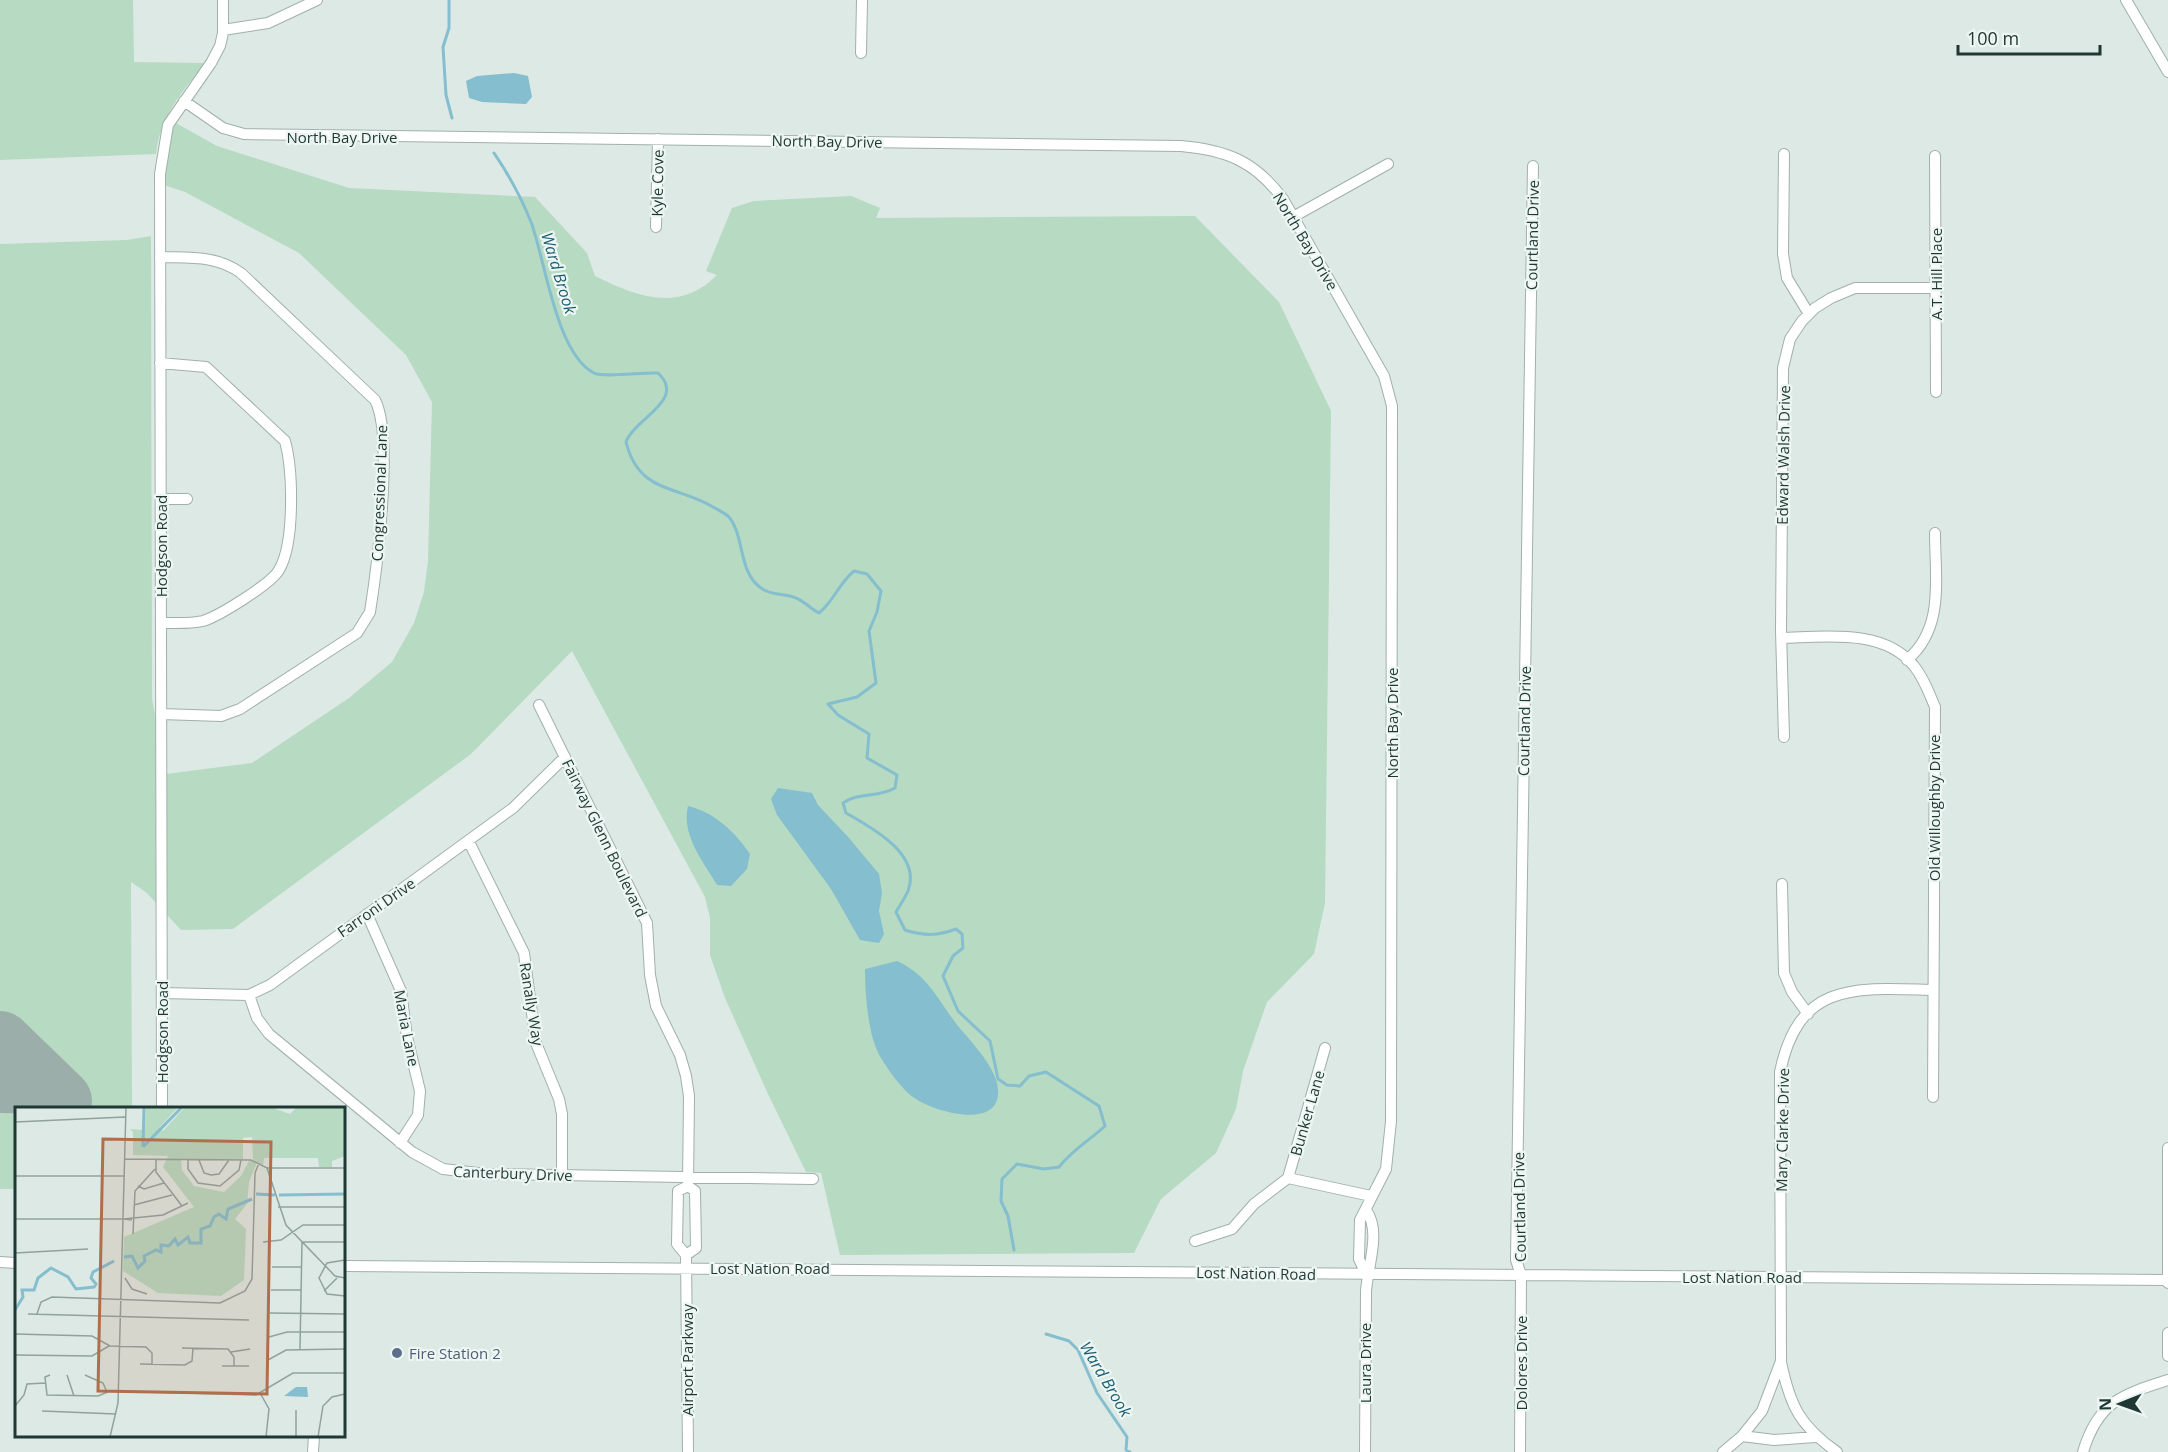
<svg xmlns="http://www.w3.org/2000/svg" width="2168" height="1452" viewBox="0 0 2168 1452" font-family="'Open Sans',sans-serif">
<rect width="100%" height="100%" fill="#dde9e4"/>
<path fill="#b6dac2" d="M 0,0 L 133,0 L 134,62 L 205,63 C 182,92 160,116 156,154 L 0,160 Z
M 174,122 L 217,146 L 349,188 L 535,197 L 587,253 L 595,276 C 637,297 680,313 717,275 L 706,271 L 732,208 L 754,201 L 851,196 L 880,208 L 876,218 L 1195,216 L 1279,302 L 1331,411 L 1325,903 L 1314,954 L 1267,1002 L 1243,1071 L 1236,1109 L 1216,1153 L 1161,1199 L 1134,1253 L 840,1255 L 821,1173 L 806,1172 L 768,1094 L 725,998 L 710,955 L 710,918 L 705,897 L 572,651 L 471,754 L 233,929 L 181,930 L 147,893 L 131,882 L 132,1108 L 16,1108 L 16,1189 L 0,1189 L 0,244 L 127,240 L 151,236 L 152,699 L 166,774 L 252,763 L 349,698 L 392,662 L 414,623 L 424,592 L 428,561 L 432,402 L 406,355 L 299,253 L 185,192 L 164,185 L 166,152 Z"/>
<path fill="#85bece" d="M 514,73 L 528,76 L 532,97 L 526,104 L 482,102 L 469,98 L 466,81 L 477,76 Z
M 778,788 L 812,793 L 818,805 L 849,838 L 879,874 L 882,893 L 879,911 L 884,934 L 879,943 L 860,940 L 831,889 L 777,815 L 771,799 Z
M 688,806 C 714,812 735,832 750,854 L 747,869 L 731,886 L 717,885 C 703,861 681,835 688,806 Z
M 897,961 C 929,976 937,999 958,1026 C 970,1040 993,1065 997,1083 C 1008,1133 934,1113 913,1097 C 902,1089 888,1070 881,1058 C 868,1038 865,993 865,969 Z"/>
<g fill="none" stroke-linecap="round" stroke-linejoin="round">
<path stroke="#85bece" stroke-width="3" d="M 449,0 L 449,28 L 443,47 L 446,95 L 452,118
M 494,153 C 509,175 521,197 531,222 C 545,259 556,354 594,373 C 604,378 643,372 658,373 C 687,400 635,418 626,442 C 639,494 677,485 713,507 C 718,510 725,513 729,517 C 745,537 738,572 761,588 C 771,596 785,593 796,598 C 804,601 811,609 819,613 C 834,601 839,583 854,571 L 867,574 L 881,591 L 877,612 L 869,631 L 876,683 L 857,697 L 828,704 L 838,715 L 869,734 L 867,758 L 897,775 L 895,788 C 878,798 858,792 843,803 L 846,813 C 872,828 922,854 908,891 C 905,898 900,905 896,912 L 905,930 C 924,936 938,936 956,929 L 962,934 L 963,948 L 953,956 L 943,976 L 958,1011 L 990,1041 L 998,1079 L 1007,1085 L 1020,1086 L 1029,1076 L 1046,1072 L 1099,1106 L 1105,1126 C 1090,1140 1072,1150 1059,1167 L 1044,1169 L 1017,1164 L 1002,1179 L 1001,1201 L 1008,1216 L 1014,1250
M 1046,1334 L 1069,1341 L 1078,1350 L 1097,1393 L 1127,1437 L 1126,1450 L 1130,1452"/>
<path stroke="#9baea9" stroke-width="26" d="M 0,1100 L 60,1101"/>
<path stroke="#9baea9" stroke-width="64" d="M 0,1043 L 60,1101"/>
<g stroke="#a0b0ab" stroke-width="12">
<path id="minor" d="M 2126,0 L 2168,72
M 223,30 L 268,23 L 317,0
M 861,53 L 862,0
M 184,101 L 223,128 L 244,134 L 1181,146 C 1226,150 1255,161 1283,199 L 1384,376 L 1392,406 L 1391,1121 L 1386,1169 L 1360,1220 L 1359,1259 L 1366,1274
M 1784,154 L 1783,254 L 1787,278 L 1809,314
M 1935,156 L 1936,392
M 1293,217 L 1388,164
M 656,227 L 658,139
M 160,257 C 190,258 216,255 241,273 L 375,400 C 394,436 377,568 370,612 L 357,633 L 240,709 L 221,716 L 161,714
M 160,363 L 206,367 L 285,441 C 293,470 295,543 279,570 C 271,584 219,616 203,621 C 190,624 175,623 161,623
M 161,499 L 187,499
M 1782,638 C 1824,637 1884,628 1914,666 C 1924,678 1929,693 1935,707 L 1933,1097
M 1907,660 C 1945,628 1935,578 1935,533
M 539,705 L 647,923 L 650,975 L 656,1006 L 680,1055 L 686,1076 L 689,1096 L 688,1186
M 1784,737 L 1781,631 L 1783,368 L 1790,339 L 1802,321 L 1815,308 L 1831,298 L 1855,288 L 1936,288
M 469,842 L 524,953 L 536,1043 L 559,1099 L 562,1114 L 562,1175
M 1782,884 L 1784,973 L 1792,992 L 1808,1014
M 367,914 L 401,991 L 407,1037 L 420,1091 L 418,1115 L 400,1143
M 162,993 L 249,995 L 270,985 L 513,808 L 565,757
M 249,995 L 257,1018 L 269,1034 L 412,1152 L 443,1169 L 487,1174 L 813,1179
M 162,1108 L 160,174 L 168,125 L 211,63 L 220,46 L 223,33 L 223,0
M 2168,1148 L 2168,1283
M 1288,1178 L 1371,1196
M 688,1186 L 695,1191 L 696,1248 L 686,1255 L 677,1244 L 678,1191 Z
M 1195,1241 L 1232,1229 L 1254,1204 L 1288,1178 L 1325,1048
M 686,1255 L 688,1452
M 0,1262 L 16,1263
M 344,1266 L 2168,1280
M 2168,1333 L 2168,1356
M 1781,1362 C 1790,1406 1800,1426 1837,1452
M 1742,1436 L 1774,1440 L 1815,1437
M 313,1452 L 314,1436
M 1365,1452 L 1366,1292 C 1367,1267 1382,1232 1366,1210
M 1520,1452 L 1521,1275 L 1516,1260 L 1533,166
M 1723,1452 L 1742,1436 L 1762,1411 L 1781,1361 L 1780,1072 C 1799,980 1857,988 1933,990
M 2083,1452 C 2098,1402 2121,1395 2168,1380"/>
</g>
<use href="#minor" stroke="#fff" stroke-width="10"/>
</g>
<circle fill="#5c6f8a" stroke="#edf6f2" stroke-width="2" cx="397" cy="1353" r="6"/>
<g text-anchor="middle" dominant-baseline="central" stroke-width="4.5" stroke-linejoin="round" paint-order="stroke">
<g font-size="15" fill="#1f3833" stroke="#edf6f2">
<text x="342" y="137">North Bay Drive</text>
<text transform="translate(827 141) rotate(1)">North Bay Drive</text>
<text transform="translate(657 183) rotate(-89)">Kyle Cove</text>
<text transform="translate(1532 235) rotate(-89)">Courtland Drive</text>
<text transform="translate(1306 241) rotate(59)">North Bay Drive</text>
<text transform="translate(1936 274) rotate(-90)">A.T. Hill Place</text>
<text transform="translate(1783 455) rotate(-89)">Edward Walsh Drive</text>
<text transform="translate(379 493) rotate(-88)">Congressional Lane</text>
<text transform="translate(161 546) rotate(-90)">Hodgson Road</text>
<text transform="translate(1524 721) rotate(-89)">Courtland Drive</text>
<text transform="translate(1392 723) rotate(-90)">North Bay Drive</text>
<text transform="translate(1934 808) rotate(-90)">Old Willoughby Drive</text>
<text transform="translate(605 838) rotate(64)">Fairway Glenn Boulevard</text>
<text transform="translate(376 907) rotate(-35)">Farroni Drive</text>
<text transform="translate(532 1004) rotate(81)">Ranally Way</text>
<text transform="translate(407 1028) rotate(79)">Maria Lane</text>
<text transform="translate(162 1032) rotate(-90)">Hodgson Road</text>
<text transform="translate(1307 1113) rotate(-74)">Bunker Lane</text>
<text transform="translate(1782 1130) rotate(-89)">Mary Clarke Drive</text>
<text transform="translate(513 1173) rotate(2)">Canterbury Drive</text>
<text transform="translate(1519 1207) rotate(-91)">Courtland Drive</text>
<text x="770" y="1268">Lost Nation Road</text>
<text transform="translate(1256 1273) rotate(1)">Lost Nation Road</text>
<text x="1742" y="1277">Lost Nation Road</text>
<text transform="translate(687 1360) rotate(-90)">Airport Parkway</text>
<text transform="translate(1365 1363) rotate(-90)">Laura Drive</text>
<text transform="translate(1521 1363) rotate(-90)">Dolores Drive</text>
</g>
<g font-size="15" fill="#4e5e75" stroke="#edf6f2" text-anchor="start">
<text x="409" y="1353">Fire Station 2</text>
</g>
<g font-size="16" font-style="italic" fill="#1c5e71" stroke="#edf6f2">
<text transform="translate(559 273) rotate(73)">Ward Brook</text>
<text transform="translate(1106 1379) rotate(59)">Ward Brook</text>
</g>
</g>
<g transform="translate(15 1107)">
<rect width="330" height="330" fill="#dde9e4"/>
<path d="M 131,0 L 163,0 L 144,21 L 148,24 L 170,0 L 255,0 L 275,7 L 282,0 L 330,0 L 330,49 L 317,54 L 317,60 L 304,60 L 303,51 L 249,51 L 248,59 L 238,53 L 237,30 L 228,31 L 228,52 L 166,53 L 167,63 L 179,79 L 209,85 L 226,69 L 234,54 L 242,55 L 234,75 L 232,97 L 220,112 L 231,122 L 229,173 L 206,189 L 143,186 L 108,164 L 109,130 L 179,100 L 148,60 L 153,49 L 118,48 L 118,25 L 115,22 L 130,23 Z" fill="#b6dac2"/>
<path d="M 281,280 L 292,280 L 293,290 L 269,289 Z" fill="#85bece"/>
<path fill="none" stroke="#85bece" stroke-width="3" d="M 128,40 L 129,0M 128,40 L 167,0M 241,87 L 260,88M 264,88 L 330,87M 109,150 L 117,149 L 123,161 L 130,154 L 129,149 L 141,143 L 146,145 L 146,138 L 154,139 L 160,132 L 163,138 L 173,130 L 175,136 L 186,136 L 186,122 L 195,119 L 199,110 L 204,107 L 211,112 L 213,102 L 237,92M 0,203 L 8,190 L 7,183 L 19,183 L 23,171 L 36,161 L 53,170 L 61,182 L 79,180 L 81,177 L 76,171 L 78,165 L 99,154"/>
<path fill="none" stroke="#91a29d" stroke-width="1.5" d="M 0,15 L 110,10M 109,52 L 236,53 L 252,61 L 330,61M 141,52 L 141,65 L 167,99M 173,52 L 173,62 L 183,76 L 205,79 L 224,63 L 226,53M 184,53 L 189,66 L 196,68 L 204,67 L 214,53M 252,61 L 271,118 L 320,169 L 330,171M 0,69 L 109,69M 123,79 L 129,82 L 149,76M 119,98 L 157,88M 263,100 L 330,100M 0,112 L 109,112M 117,113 L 109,112 L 148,108 L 173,96M 118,127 L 120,84 L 140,62M 248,135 L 266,133 L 288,118 L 330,118M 0,146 L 73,142M 330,153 L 312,156 L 304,171 L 312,187 L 330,189M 257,160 L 286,160M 110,171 L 117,182 L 132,187M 256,183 L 286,183M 309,184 L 322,171M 255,206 L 330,207M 13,207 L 234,213M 22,207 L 26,195 L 37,190 L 205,196 L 230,184 L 237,172 L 240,66 L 244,56M 0,227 L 77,229 L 95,239 L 131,240 L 137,246 L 137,258M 254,230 L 272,225 L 330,225M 167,241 L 213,242 L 219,250 L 219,259M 285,242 L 287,135 L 330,135M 216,245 L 235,242M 0,248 L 77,249 L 94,239M 253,253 L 271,243 L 330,242M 125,257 L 170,258 L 177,254 L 178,241M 207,259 L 234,259M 35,268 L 30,270 L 32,288 L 83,289 L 95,284 L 241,288 L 278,266 L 330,266M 52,268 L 59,289M 70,268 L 88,276 L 92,285M 245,286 L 254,302 L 251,330M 0,299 L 9,288 L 12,277 L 30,276M 281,303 L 281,330M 27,304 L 101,307M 95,330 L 103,296 L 111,0M 303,330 L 308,299 L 317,290 L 330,287"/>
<path fill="#b16e4c" fill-opacity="0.15" stroke="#b16e4c" stroke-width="3" d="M 88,32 L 256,35 L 252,287 L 83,284 Z"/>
<rect width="330" height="330" fill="none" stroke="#1f3833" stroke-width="3"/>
</g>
<g transform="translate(2120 1404) rotate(269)" stroke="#edf6f2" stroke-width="4.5" paint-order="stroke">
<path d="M0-4.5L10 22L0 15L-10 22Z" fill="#1f3833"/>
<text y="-9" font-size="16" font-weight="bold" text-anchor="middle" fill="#1f3833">N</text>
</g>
<path d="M1958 45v9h142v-9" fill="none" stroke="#1f3833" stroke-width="3"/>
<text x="1967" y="45" font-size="18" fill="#1f3833" stroke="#edf6f2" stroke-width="4.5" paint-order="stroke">100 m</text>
</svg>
